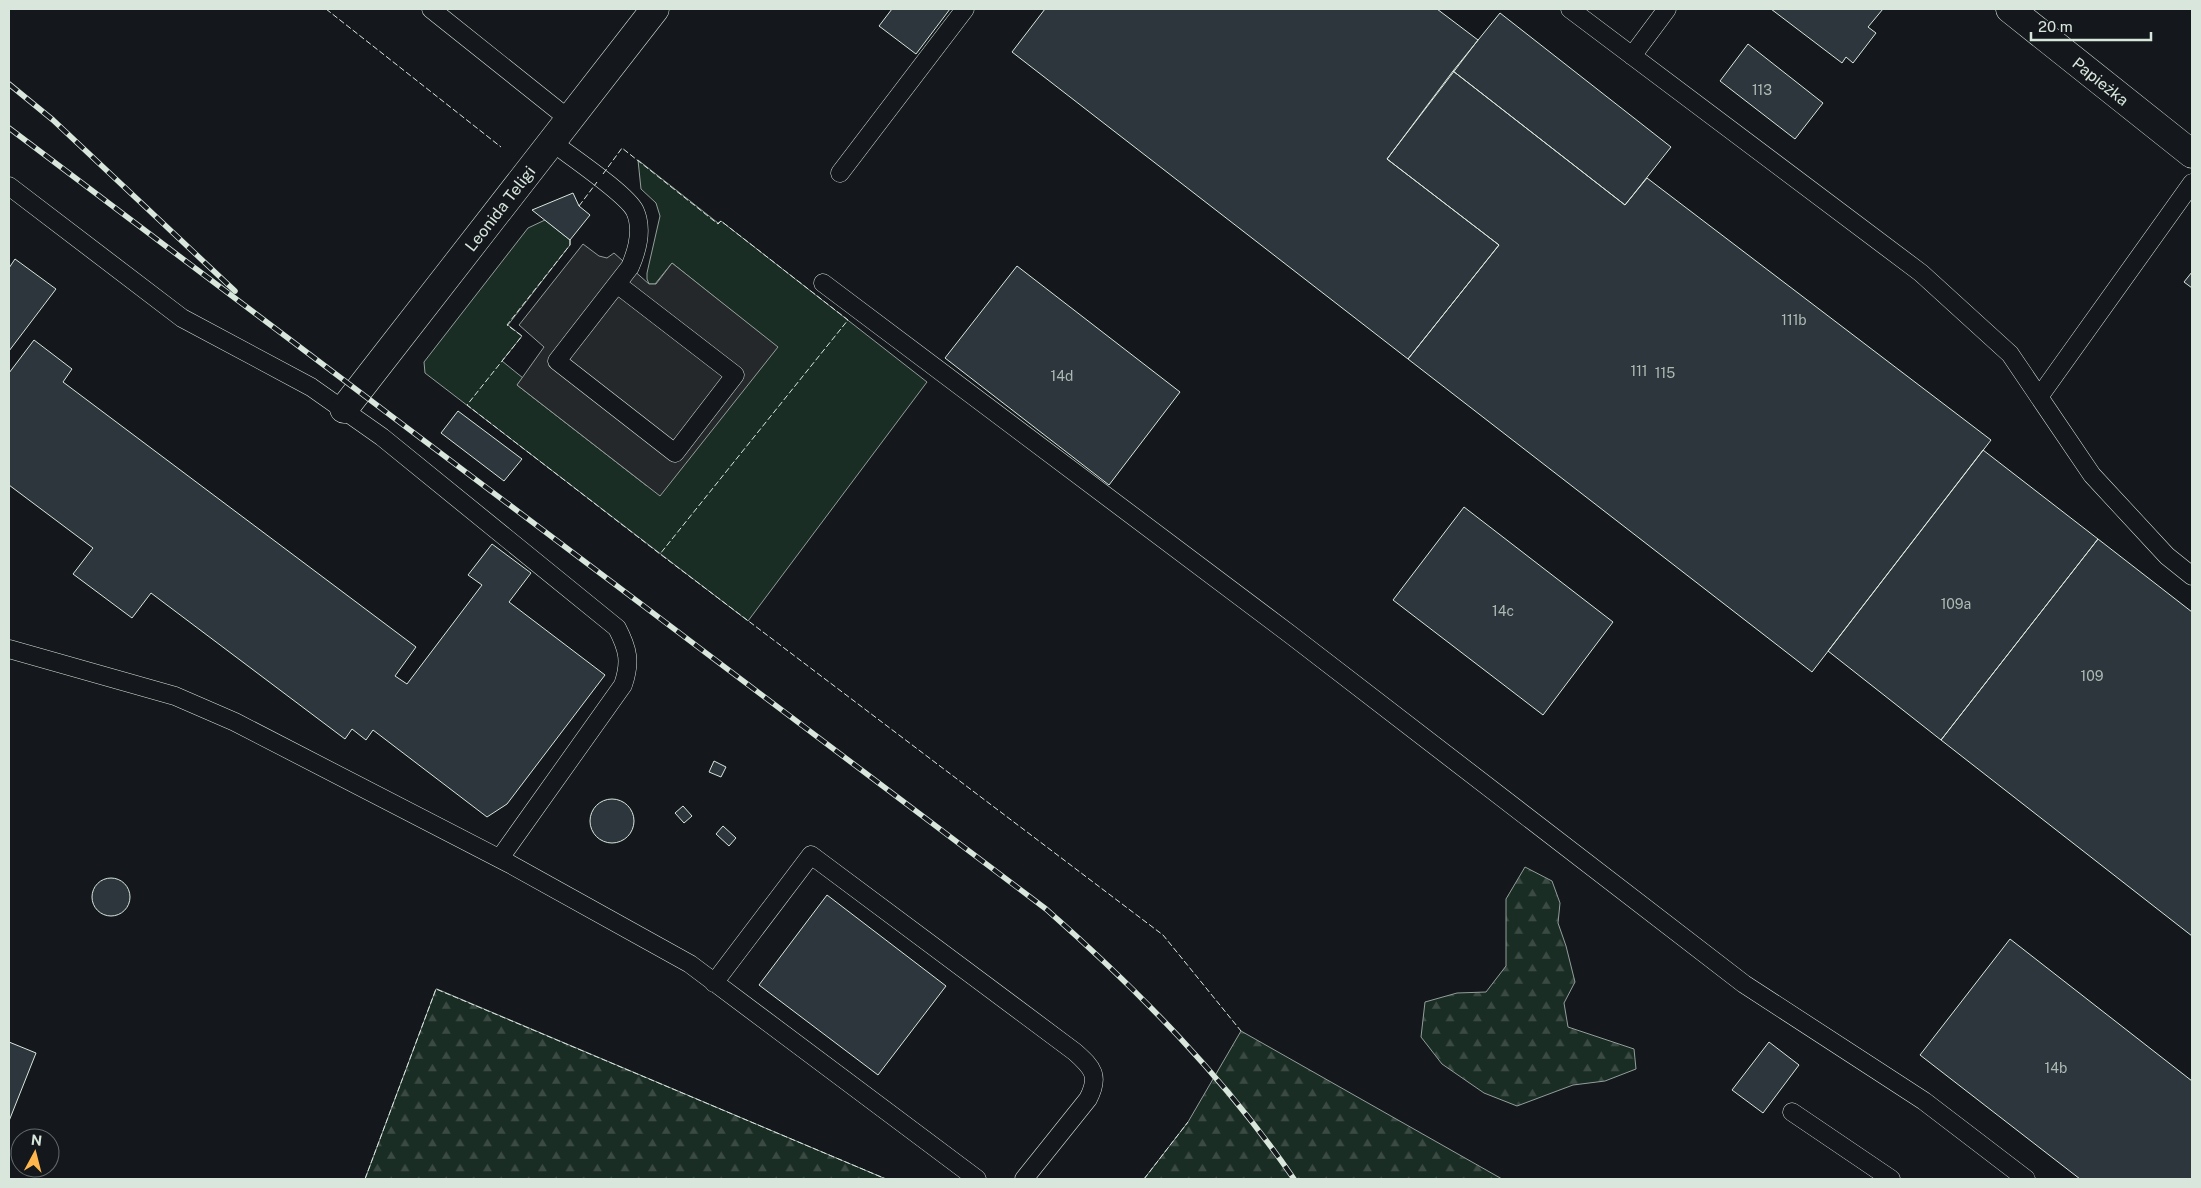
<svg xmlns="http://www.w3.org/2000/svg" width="2201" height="1188" viewBox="0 0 2201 1188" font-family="'Public Sans',sans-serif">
<defs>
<pattern id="forest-firs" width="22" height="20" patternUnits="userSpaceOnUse" patternTransform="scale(1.25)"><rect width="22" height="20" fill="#1a2d24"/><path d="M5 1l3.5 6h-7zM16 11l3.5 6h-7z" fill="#3b4b43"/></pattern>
</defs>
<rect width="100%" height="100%" fill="#14181c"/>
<path fill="#1a2d24" stroke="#939e99" d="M 638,160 L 718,223 L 721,221 L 927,382 L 748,621 L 425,373 L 424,362 L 528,228 L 545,220 L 570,240 L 570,245 L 508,325 L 522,336 L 502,361 L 523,378 L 517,385 L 647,486 L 759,370 L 777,347 L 672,263 L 655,284 L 649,284 L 647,279 L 647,273 L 660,216 L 656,203 L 641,189 Z"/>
<path fill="url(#forest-firs)" stroke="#939e99" d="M 1525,867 L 1552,881 L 1560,903 L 1558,923 L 1566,946 L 1575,982 L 1564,1003 L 1568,1027 L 1634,1049 L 1636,1069 L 1605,1081 L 1573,1085 L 1517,1106 L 1484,1093 L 1442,1064 L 1421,1037 L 1425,1002 L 1457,993 L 1486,992 L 1506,966 L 1506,899 Z
M 436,989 L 437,989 L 886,1179 L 365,1179 Z
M 1241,1031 L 1502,1179 L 1144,1179 L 1188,1122 Z"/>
<path fill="#24282b" stroke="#939e99" d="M 583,244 L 599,256 L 607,258 L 614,253 L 649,284 L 656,284 L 672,263 L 778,347 L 660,496 L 517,385 L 544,347 L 519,325 Z"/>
<path fill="#2c363c" stroke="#d8e6dc" d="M 892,9 L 950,9 L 916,54 L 879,26 Z
M 1045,9 L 1437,9 L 1478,40 L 1387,159 L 1499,245 L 1408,359 L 1012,52 Z
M 1771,9 L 1883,9 L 1868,27 L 1876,33 L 1853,63 L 1846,57 L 1842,63 Z
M 1500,13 L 1671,147 L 1625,205 L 1453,71 Z
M 1748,44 L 1823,103 L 1795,139 L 1720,81 Z
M 1453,71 L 1625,205 L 1647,178 L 1991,440 L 1812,672 L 1408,359 L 1499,245 L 1387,159 Z
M 573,193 L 579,206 L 590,215 L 570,240 L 532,210 Z
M 15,259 L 56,289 L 9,351 L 9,268 Z
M 1017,266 L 1180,392 L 1109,485 L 945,358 Z
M 2192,272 L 2192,288 L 2184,282 Z
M 34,340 L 72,369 L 63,382 L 416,647 L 395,676 L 407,684 L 482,585 L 468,575 L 492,544 L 531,573 L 509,602 L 605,675 L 507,804 L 487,817 L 373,730 L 366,740 L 352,729 L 345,739 L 151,593 L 132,618 L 73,574 L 93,548 L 9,485 L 9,373 Z
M 458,411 L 522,459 L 504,481 L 441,433 Z
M 1983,450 L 2098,539 L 1941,740 L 1828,651 Z
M 1464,507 L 1613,622 L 1543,715 L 1393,600 Z
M 2098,539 L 2192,612 L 2192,936 L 1941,740 Z
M 714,761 L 726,767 L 721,777 L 709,772 Z
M590 821a22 22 0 1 1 44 0a22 22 0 1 1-44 0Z
M 683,806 L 692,816 L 684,823 L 675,813 Z
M 723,826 L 736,838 L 729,846 L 716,834 Z
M92 897a19 19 0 1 1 38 0a19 19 0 1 1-38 0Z
M 827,895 L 946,986 L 878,1075 L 759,985 Z
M 2010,939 L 2192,1081 L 2192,1179 L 2080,1179 L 1920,1055 Z
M 9,1042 L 36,1053 L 9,1121 Z
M 1769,1042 L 1799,1065 L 1763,1113 L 1732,1090 Z"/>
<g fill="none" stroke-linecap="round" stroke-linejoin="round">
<g stroke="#d8e6dc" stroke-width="19">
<path id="lane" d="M 431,9 L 570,120
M 1570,9 L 1921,273 L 2010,354 L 2092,475 L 2167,556 L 2192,576
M 1632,56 L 1667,9
M 552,142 C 570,156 627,194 635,211 C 643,229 637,251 630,267 L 557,361 L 675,453 L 735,375 L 617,284
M 840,173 L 965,9
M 9,186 L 182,318 L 311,387 L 382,437 L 617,628 C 628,649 631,662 623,685 L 500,858
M 823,283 L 1291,635 L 1744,984 L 1924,1101 L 2026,1179
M 2039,397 L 2192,183
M 9,649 L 175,696 L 235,722 L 510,864 L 690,964 L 977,1179
M 714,983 L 811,855 L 1075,1052 C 1093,1068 1100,1076 1088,1099 L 1024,1179
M 1792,1112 L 1891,1179"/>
</g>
<g stroke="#d8e6dc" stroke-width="29">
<g id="street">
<path id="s1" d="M 2010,9 L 2192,154"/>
<path id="s2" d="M 344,409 L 655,9"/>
</g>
</g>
<use href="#lane" stroke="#14181c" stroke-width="18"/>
<use href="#street" stroke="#14181c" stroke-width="28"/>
<g stroke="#d8e6dc" stroke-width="5.5">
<path id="rail" d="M 9,84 L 53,120 L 235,291
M 9,128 L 1046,909 C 1138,990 1224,1077 1294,1179"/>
</g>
<use href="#rail" stroke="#14181c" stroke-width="4" stroke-dasharray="11" stroke-linecap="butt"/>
<path stroke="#d8e6dc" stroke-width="1" stroke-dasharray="6 2.5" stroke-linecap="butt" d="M 326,9 L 501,147
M 603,174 L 622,148 L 718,224 L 721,221 L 848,320 L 660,554
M 579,206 L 597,182
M 570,240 L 570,245 L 507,325 L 522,336 L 467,405 L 660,554 L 1163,935 L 1241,1031
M 365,1179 L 436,989 L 886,1179
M 1144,1179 L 1188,1122"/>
</g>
<g text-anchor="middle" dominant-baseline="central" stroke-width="4" stroke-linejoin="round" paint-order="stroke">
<g font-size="14" fill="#adbab4">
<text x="1762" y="90">113</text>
<text x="1794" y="320">111b</text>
<text x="1639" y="371">111</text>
<text x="1665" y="373">115</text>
<text x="1062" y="376">14d</text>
<text x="1956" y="604">109a</text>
<text x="1503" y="611">14c</text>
<text x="2092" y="676">109</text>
<text x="2056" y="1068">14b</text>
</g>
<g font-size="16" fill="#d8e6dc" stroke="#14181c">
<text stroke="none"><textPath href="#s1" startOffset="116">Papieżka</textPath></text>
<text stroke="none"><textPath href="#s2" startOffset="254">Leonida Teligi</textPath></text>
</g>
</g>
<rect width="2201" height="1188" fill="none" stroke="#d8e6dc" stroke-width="20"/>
<g transform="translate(35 1153) rotate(7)"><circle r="24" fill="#14181c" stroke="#626a69"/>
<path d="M0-4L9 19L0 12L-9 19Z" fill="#ffb74d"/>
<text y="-8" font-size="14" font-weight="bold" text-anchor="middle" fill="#d8e6dc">N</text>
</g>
<path d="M2031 32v8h120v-8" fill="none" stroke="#d8e6dc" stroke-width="2.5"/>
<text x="2038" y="32" font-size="15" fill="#d8e6dc" stroke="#14181c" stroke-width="4" paint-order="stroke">20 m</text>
</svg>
